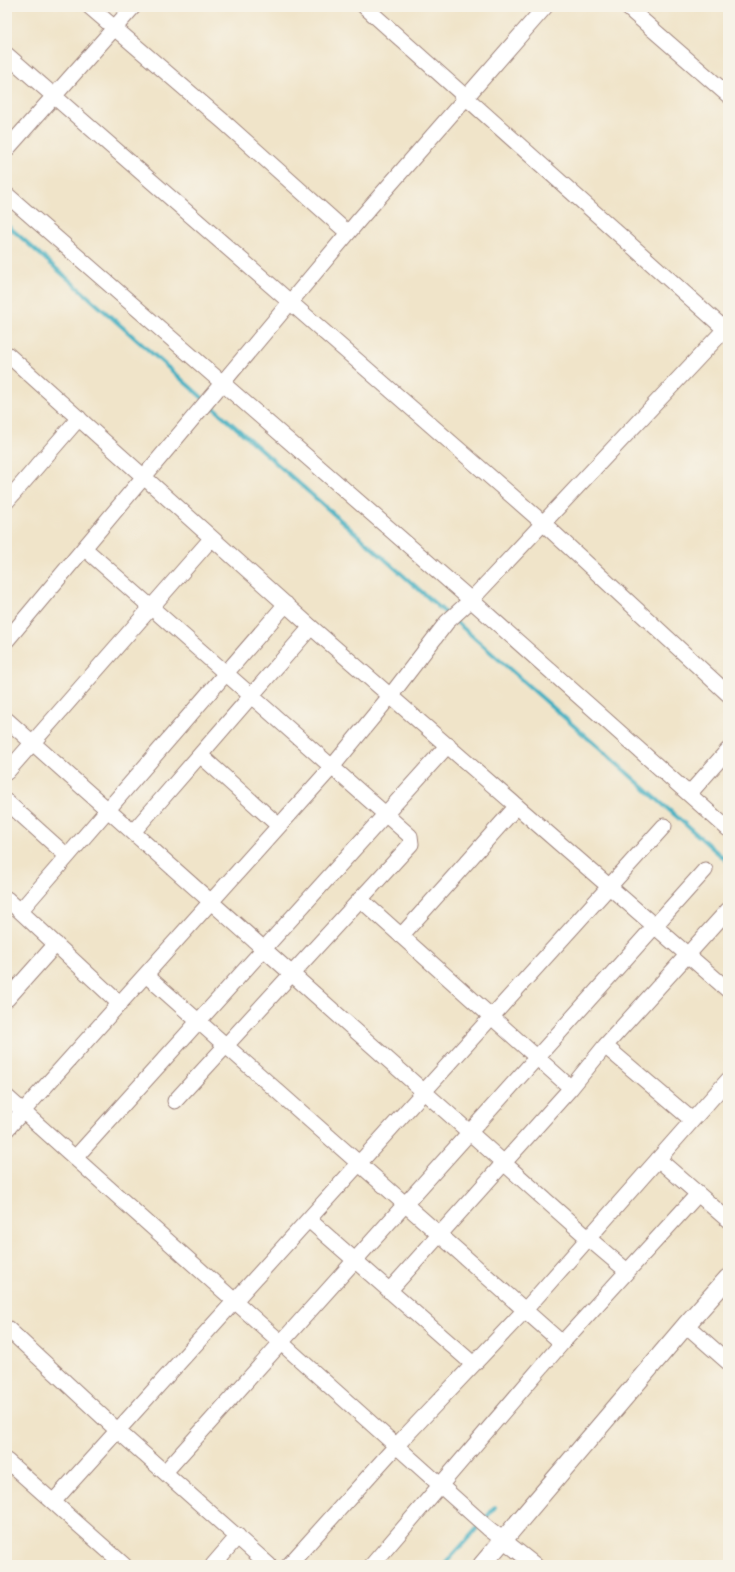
<svg xmlns="http://www.w3.org/2000/svg" width="735" height="1572" viewBox="0 0 735 1572" font-family="'Architects Daughter',sans-serif">
<rect width="100%" height="100%" fill="#f7f3e8"/>
<filter id="ink" filterUnits="userSpaceOnUse"><feTurbulence type="fractalNoise" baseFrequency=".025" numOctaves="2"/><feDisplacementMap in="SourceGraphic" scale="8" xChannelSelector="R" yChannelSelector="G"/><feConvolveMatrix kernelMatrix="1 2 1 2 8 2 1 2 1" color-interpolation-filters="sRGB"/></filter>
<filter id="wash" filterUnits="userSpaceOnUse"><feTurbulence type="fractalNoise" baseFrequency=".012" numOctaves="4" result="noise"/><feDisplacementMap in="SourceGraphic" scale="16" xChannelSelector="R" yChannelSelector="G"/><feGaussianBlur stdDeviation="0.9" result="paint"/><feColorMatrix in="noise" values="0 0 0 0 0 0 0 0 0 0 0 0 0 0 0 0 0 1.4 0 .05"/><feComposite in="paint" operator="in"/></filter>
<g filter="url(#wash)">
<rect width="100%" height="100%" fill="#f0e4c9"/>
<g fill="none" stroke-linecap="round" stroke-linejoin="round">
<path stroke="#43afc1" stroke-width="4" d="M 7,225 L 449,616
M 454,620 L 728,862
M 484,1520 L 495,1507
M 444,1565 L 480,1525"/>
</g>
</g>
<g filter="url(#ink)">
<g fill="none" stroke-linecap="round" stroke-linejoin="round">
<g stroke="#9d827a" stroke-width="17">
<path id="minor" d="M 90,7 L 224,122 L 348,233
M 365,7 L 728,332
M 627,7 L 728,95
M 7,55 L 543,523 L 728,694
M 7,149 L 133,7
M 7,195 L 471,600 L 728,829
M 7,354 L 311,627 L 728,990
M 7,501 L 79,418
M 84,548 L 410,836 L 411,844 L 175,1101
M 7,640 L 359,220 L 545,7
M 7,720 L 588,1238 L 627,1271
M 200,755 L 279,826
M 7,772 L 211,539
M 689,794 L 728,750
M 7,802 L 67,856
M 133,832 L 311,627
M 7,899 L 120,1004
M 360,899 L 571,1088
M 20,911 L 286,604
M 401,936 L 517,806
M 146,975 L 562,1343
M 7,999 L 56,944
M 605,1046 L 692,1120
M 7,1097 L 488,1528 L 535,1565
M 7,1129 L 332,767 L 391,695 L 447,622 L 471,600 L 728,326
M 75,1158 L 448,745
M 658,1159 L 728,1220
M 309,1220 L 473,1364
M 389,1291 L 571,1088 L 605,1046 L 728,910
M 686,1325 L 728,1362
M 7,1328 L 118,1431 L 269,1565
M 7,1461 L 124,1565
M 165,1472 L 705,870
M 53,1502 L 664,826
M 213,1565 L 238,1536
M 289,1565 L 396,1446 L 525,1310 L 728,1080
M 372,1565 L 562,1343 L 698,1194"/>
</g>
<g stroke="#9d827a" stroke-width="20">
<path id="tertiary" d="M 482,1565 L 686,1325 L 728,1278"/>
</g>
<use href="#minor" stroke="#fff" stroke-width="15"/>
<use href="#tertiary" stroke="#fff" stroke-width="18"/>
</g>
</g>
<rect width="735" height="1572" fill="none" stroke="#f7f3e8" stroke-width="24"/>
</svg>
